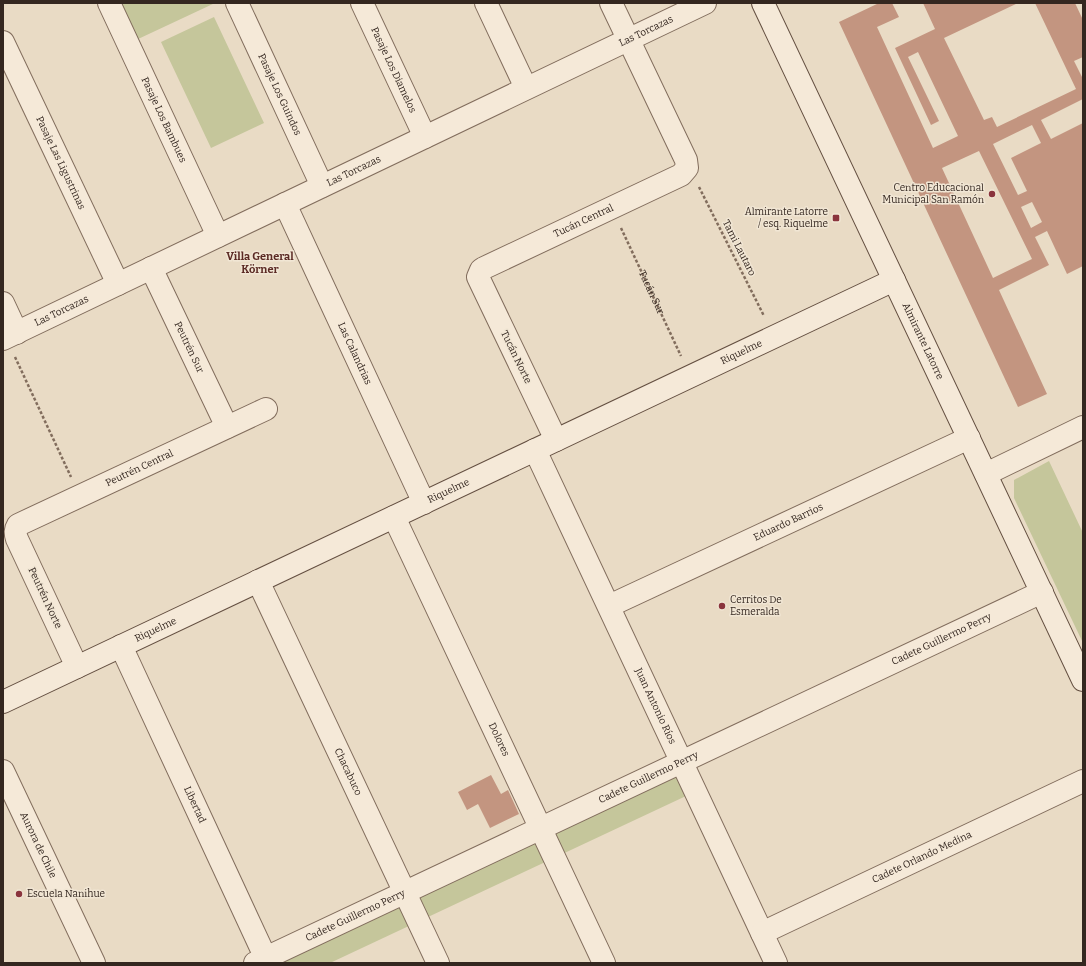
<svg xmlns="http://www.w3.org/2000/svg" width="1086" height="966" viewBox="0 0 1086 966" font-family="Bitter,serif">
<rect width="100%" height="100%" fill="#e9dbc5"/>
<path fill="#c5c69b" d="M 119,3 L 215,3 L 136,40 Z
M 214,17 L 264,123 L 211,148 L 161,42 Z
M 1049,461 L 1083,533 L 1083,643 L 1014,498 L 1014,480 Z
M 681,770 L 771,963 L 764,963 L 686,796 L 330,963 L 274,963 Z"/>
<path fill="#c39580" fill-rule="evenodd" d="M 879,3 L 892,3 L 899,17 L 877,27 L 933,148 L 958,136 L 918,52 L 908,57 L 939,121 L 931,125 L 895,48 L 935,29 L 923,3 L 1018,3 L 944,38 L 984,120 L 992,117 L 997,127 L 1076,89 L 1035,3 L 1075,3 L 1083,20 L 1083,57 L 1074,61 L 1083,79 L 1083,99 L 1041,120 L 1051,139 L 1083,123 L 1083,266 L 1067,274 L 1047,231 L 1035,237 L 1049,265 L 999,290 L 1047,394 L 1018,407 L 839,22 ZM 1032,125 L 1041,143 L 1011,158 L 1027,191 L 1018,195 L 993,144 ZM 979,151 L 1032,259 L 993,278 L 942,168 ZM 1032,202 L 1042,222 L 1031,228 L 1021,207 Z
M 491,775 L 501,794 L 508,790 L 519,814 L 490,828 L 478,804 L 467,810 L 458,792 Z"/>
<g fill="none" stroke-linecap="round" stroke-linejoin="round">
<g stroke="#826d5d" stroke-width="24">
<g id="street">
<path id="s2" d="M 109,3 L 218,236"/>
<path id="s3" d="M 237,3 L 322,186"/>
<path id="s4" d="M 362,3 L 425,137"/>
<path d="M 486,3 L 526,88"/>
<path id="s5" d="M 3,42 L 118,284"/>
<path id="s6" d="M 285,204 L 424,503"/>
<path id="s7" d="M 151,268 L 227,427"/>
<path d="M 3,303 L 17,333"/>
<path id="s8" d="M 3,339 L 705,3"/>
<path id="s9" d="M 556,440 L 478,277 L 481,270 L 484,268 L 681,175 L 687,168 L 686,160 L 611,3"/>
<path id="s10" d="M 535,450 L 776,963"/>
<path d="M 986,474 L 1083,427"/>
<path id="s11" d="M 394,517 L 604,963"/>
<path id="s12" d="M 258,581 L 438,963"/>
<path id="s13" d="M 609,606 L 969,438"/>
<path id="s14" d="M 121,646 L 268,963"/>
<path id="s15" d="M 77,667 L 17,539 C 15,533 15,530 18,525 L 266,409"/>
<path id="s16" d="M 3,771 L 94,963"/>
<path id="s17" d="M 762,933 L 1083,781"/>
<path id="s18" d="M 255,963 L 1042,592"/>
</g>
</g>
<g stroke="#644f41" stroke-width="24">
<g id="secondary">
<path id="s19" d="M 763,3 L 1083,680"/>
<path id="s20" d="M 3,702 L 894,280"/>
</g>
</g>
<g stroke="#826d5d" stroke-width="2.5" stroke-dasharray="3 2" stroke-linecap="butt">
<path d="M 699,187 L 764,316"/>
<path id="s1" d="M 621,228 L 681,356"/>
<path d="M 15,357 L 71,477"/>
</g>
<use href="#street" stroke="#f5e9d8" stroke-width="22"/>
<use href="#secondary" stroke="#f5e9d8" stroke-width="22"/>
</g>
<g fill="#8a343d" stroke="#f1e6d4" stroke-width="1.5">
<circle cx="992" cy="194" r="4"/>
<rect x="832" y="214" width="8" height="8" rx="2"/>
<circle cx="722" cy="606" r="4"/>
<circle cx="19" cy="894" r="4"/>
</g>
<g text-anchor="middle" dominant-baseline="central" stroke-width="3" stroke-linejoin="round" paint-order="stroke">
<g font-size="10" fill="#342720" stroke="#f1e6d4">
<text stroke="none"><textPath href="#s8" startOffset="713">Las Torcazas</textPath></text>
<text stroke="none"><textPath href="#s4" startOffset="74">Pasaje Los Diamelos</textPath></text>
<text stroke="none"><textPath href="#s3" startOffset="101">Pasaje Los Guindos</textPath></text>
<text stroke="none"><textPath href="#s2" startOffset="129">Pasaje Los Bambues</textPath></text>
<text stroke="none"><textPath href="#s5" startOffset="134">Pasaje Las Ligustrinas</textPath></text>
<text stroke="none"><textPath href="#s8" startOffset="389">Las Torcazas</textPath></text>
<text stroke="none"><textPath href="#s9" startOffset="302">Tucán Central</textPath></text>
<text transform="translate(739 248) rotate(63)">Tami Lautaro</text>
<text stroke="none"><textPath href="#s1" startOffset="71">Tucán Sur</textPath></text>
<text stroke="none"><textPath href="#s8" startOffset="65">Las Torcazas</textPath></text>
<text stroke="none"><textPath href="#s19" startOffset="374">Almirante Latorre</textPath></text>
<text stroke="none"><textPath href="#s7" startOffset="88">Peutrén Sur</textPath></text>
<text stroke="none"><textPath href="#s20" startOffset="817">Riquelme</textPath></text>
<text stroke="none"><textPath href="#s6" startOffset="165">Las Calandrias</textPath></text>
<text transform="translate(516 357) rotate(64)">Tucán Norte</text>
<text stroke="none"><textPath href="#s15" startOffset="290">Peutrén Central</textPath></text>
<text stroke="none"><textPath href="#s20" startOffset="493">Riquelme</textPath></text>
<text stroke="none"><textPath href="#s13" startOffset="198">Eduardo Barrios</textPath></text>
<text transform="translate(45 598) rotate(65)">Peutrén Norte</text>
<text stroke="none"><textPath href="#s20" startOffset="169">Riquelme</textPath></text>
<text stroke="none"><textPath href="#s18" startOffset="759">Cadete Guillermo Perry</textPath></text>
<text stroke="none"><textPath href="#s10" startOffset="283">Juan Antonio Ríos</textPath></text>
<text stroke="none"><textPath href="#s11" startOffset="246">Dolores</textPath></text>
<text stroke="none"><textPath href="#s12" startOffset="211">Chacabuco</textPath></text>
<text stroke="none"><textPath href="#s18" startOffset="435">Cadete Guillermo Perry</textPath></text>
<text stroke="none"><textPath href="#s14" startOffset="175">Libertad</textPath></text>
<text stroke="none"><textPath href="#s16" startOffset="82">Aurora de Chile</textPath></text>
<text stroke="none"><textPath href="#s17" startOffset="177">Cadete Orlando Medina</textPath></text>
<text stroke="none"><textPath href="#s18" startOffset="111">Cadete Guillermo Perry</textPath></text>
</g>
<g font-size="10" fill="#342720" stroke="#f1e6d4" text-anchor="end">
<text x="984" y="188">Centro Educacional<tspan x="984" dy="12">Municipal San Ramón</tspan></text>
<text x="828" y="212">Almirante Latorre<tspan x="828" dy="12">/ esq. Riquelme</tspan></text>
<text x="730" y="600" text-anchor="start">Cerritos De<tspan x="730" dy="12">Esmeralda</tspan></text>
<text x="27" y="894" text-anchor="start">Escuela Nanihue</text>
</g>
<g font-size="11" font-weight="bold" fill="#5b2a24" stroke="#f1e6d4">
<text x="260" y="256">Villa General<tspan x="260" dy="13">Körner</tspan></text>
</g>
</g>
<rect width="1086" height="966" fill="none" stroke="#342720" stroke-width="8"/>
</svg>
